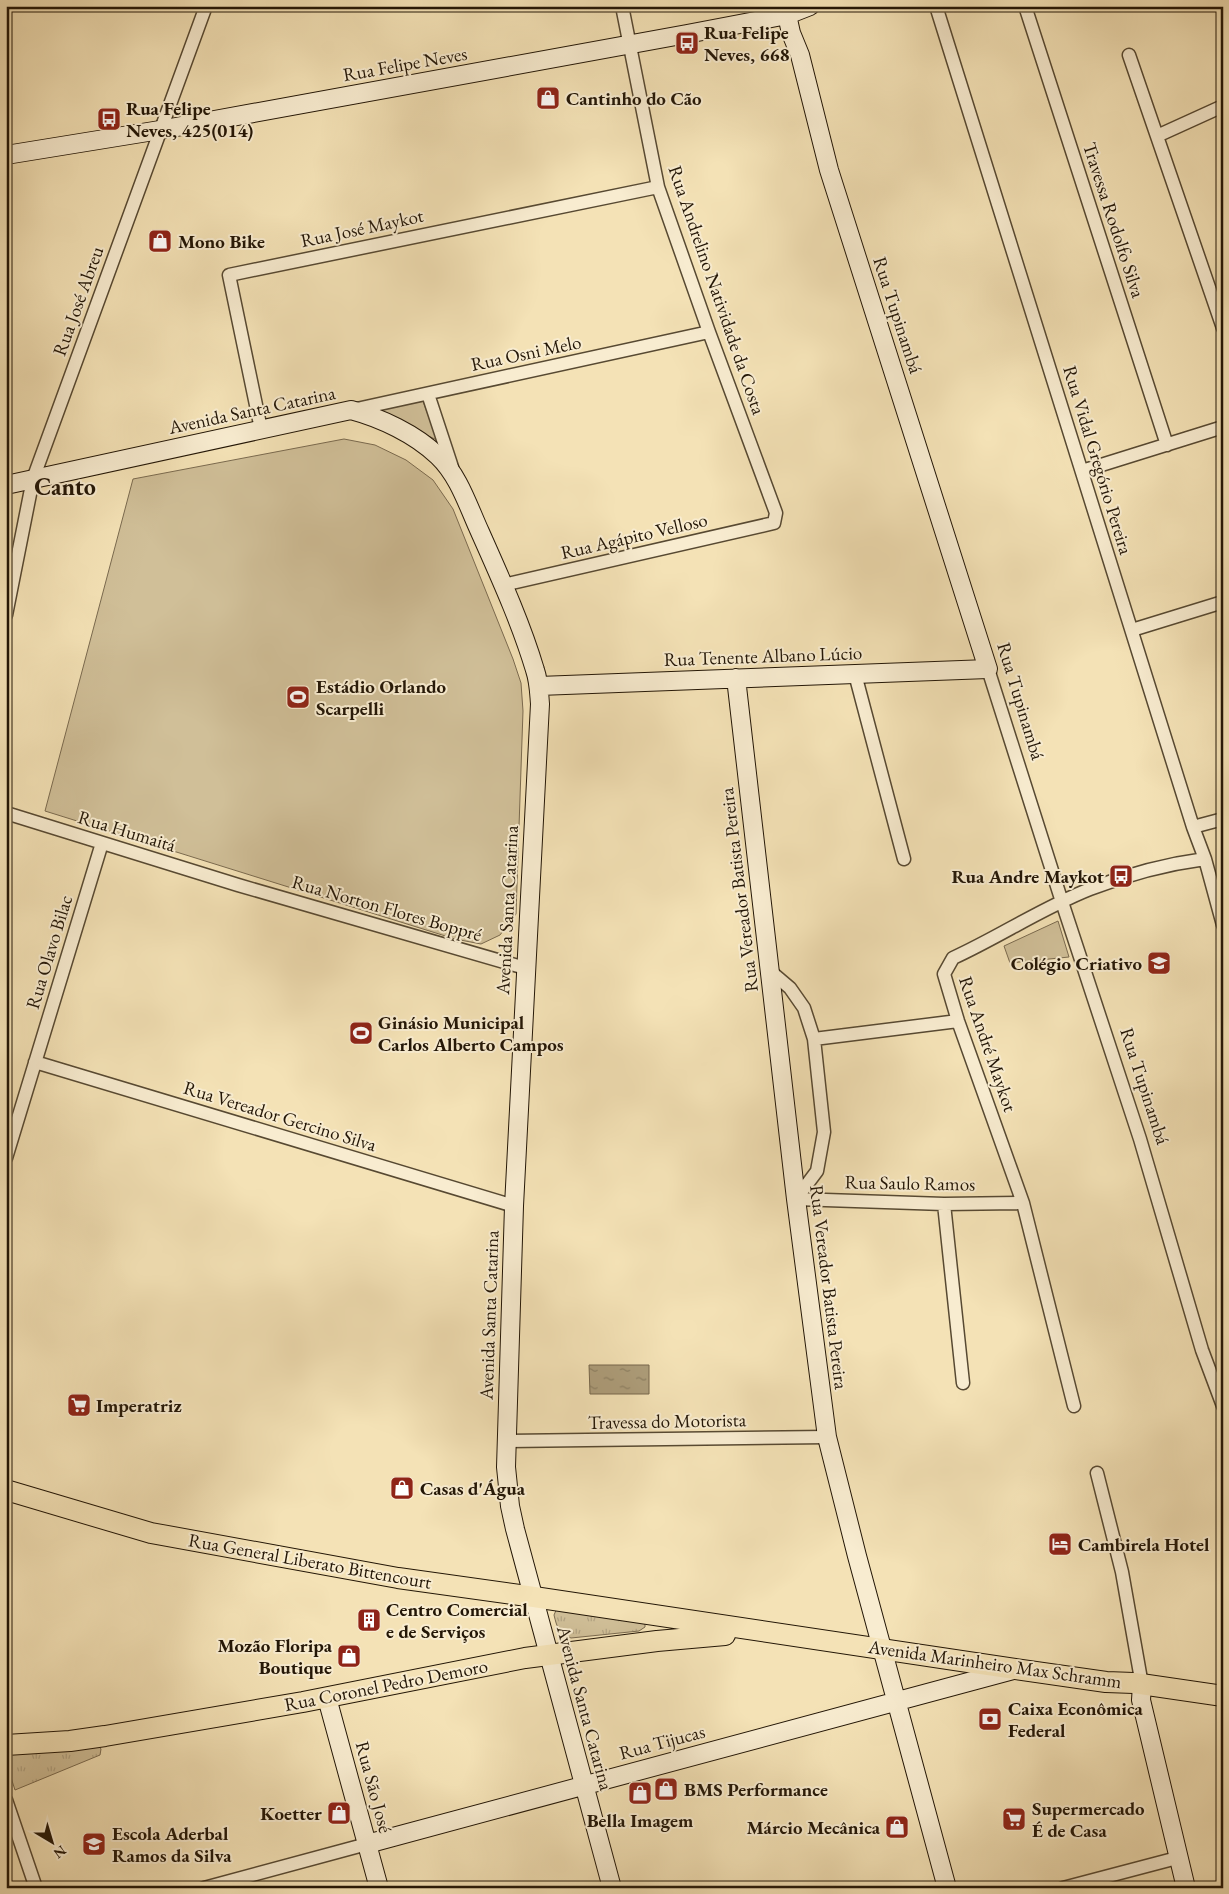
<svg xmlns="http://www.w3.org/2000/svg" width="1229" height="1894" viewBox="0 0 1229 1894" font-family="'EB Garamond',serif">
<defs>
<pattern id="grass-tufts" width="24" height="20" patternUnits="userSpaceOnUse" patternTransform="scale(1.25)"><rect width="24" height="20" fill="#d0bf98"/><path d="M3 7l-1-3M5 7V3M7 7l1-3M15 17l-1-3M17 17v-4M19 17l1-3" fill="none" stroke="#b2a382"/></pattern>
<pattern id="water-ripples" width="26" height="14" patternUnits="userSpaceOnUse" patternTransform="scale(1.25)"><rect width="26" height="14" fill="#ad9d7a"/><path d="M2 4q2-2 4 0t4 0M15 11q2-2 4 0t4 0" fill="none" stroke="#8c7f62"/></pattern>
</defs>
<rect width="100%" height="100%" fill="#f4e2b6"/>
<filter id="stains"><feTurbulence type="fractalNoise" baseFrequency=".004" numOctaves="4"/><feColorMatrix values="0 0 0 0 .2 0 0 0 0 .09 0 0 0 0 .02 0 0 0 .5 -.17"/></filter>
<radialGradient id="worn" r=".72"><stop offset=".6" stop-color="#630" stop-opacity="0"/><stop offset="1" stop-color="#630" stop-opacity=".3"/></radialGradient>
<path fill="url(#grass-tufts)" stroke="#7a6a4f" d="M 557,1608 L 645,1620 L 645,1627 L 639,1631 L 571,1638 C 558,1633 557,1627 554,1615 Z
M 98,1745 L 101,1749 L 100,1755 L 15,1790 L 6,1762 L 6,1755 Z"/>
<path fill="#d0bf98" stroke="#7a6a4f" d="M 423,401 L 437,440 L 373,410 Z
M 344,439 L 375,445 L 406,460 L 433,480 L 453,509 L 513,659 L 521,683 L 523,711 L 516,914 L 500,935 L 481,944 L 455,939 L 45,811 L 133,479 Z
M 1058,921 L 1069,957 L 1010,963 L 1004,946 Z"/>
<path fill="url(#water-ripples)" stroke="#76674c" d="M 589,1365 L 649,1365 L 649,1394 L 590,1394 Z"/>
<g fill="none" stroke-linecap="round" stroke-linejoin="round">
<g stroke="#574932" stroke-width="15">
<path id="street" d="M 936,6 L 1193,827 L 1205,859 L 1223,925
M 1025,6 L 1167,445
M 1129,55 L 1223,328
M 1157,136 L 1223,106
M 428,394 L 452,467
M 352,410 L 709,332
M 261,429 L 229,275 L 658,187
M 1082,471 L 1223,427
M 503,585 L 774,523 L 776,513 L 709,332 L 658,187 L 622,6
M 6,615 L 33,479 L 206,6
M 1132,630 L 1223,602
M 988,669 L 1062,902 L 1140,1139 L 1202,1350 L 1223,1406
M 855,674 L 904,859
M 6,813 L 238,885 L 525,968
M 1193,827 L 1223,819
M 770,971 L 790,988 L 804,1008 L 814,1039 L 824,1132 L 817,1171 L 796,1199
M 814,1039 L 958,1021
M 35,1062 L 514,1206
M 6,1158 L 102,843
M 796,1199 L 944,1204 L 1023,1203
M 944,1204 L 963,1383
M 1074,1406 L 1023,1203 L 958,1021 L 944,974 L 953,958 C 999,937 1042,908 1090,889 C 1126,875 1167,864 1205,859
M 507,1441 L 827,1437
M 1097,1473 L 1122,1572 L 1142,1685
M 6,1800 L 36,1888
M 204,1888 L 367,1844
M 1063,1888 L 1177,1858"/>
</g>
<g stroke="#231606" stroke-width="20">
<path id="secondary" d="M 6,155 L 160,130 L 687,34 L 787,15 L 810,6
M 6,485 L 351,410 C 381,418 415,434 438,456 C 459,476 468,506 480,532 C 500,577 521,623 535,670 C 539,682 539,692 540,704 L 514,1206 L 506,1467 L 510,1506 L 515,1529 L 612,1888
M 736,678 L 796,1199 L 827,1437 L 857,1556 L 947,1888
M 539,686 L 988,669 L 829,170 L 800,55 L 791,33 L 785,6
M 1142,1685 L 1141,1700 L 1186,1888
M 327,1698 L 379,1888
M 367,1844 L 1013,1670"/>
</g>
<g stroke="#231606" stroke-width="22">
<path id="primary" d="M 6,1490 L 151,1533 L 398,1578 L 534,1597 L 988,1665 L 1106,1682 L 1134,1683 L 1223,1696
M 6,1745 L 70,1741 L 105,1736 L 303,1702 L 525,1658 L 657,1641 L 725,1635"/>
</g>
<use href="#street" stroke="#f8ecd0" stroke-width="12"/>
<use href="#secondary" stroke="#f8ecd0" stroke-width="18"/>
<use href="#primary" stroke="#f4e2b6" stroke-width="20"/>
</g>
<defs>
<g id="bus-square" transform="scale(1.25)"><rect x="-9" y="-9" width="18" height="18" rx="4" fill="#8f2418" stroke="#f8ecd0"/><path d="M-5-6H5V4H4V6H2V4H-2V6H-4V4H-5ZM-3.5-4V0h7V-4ZM-3.5 1.2v1.5H-2V1.2ZM2 1.2v1.5H3.5V1.2Z" fill="#fff"/></g>
<g id="shop-square" transform="scale(1.25)"><rect x="-9" y="-9" width="18" height="18" rx="4" fill="#8f2418" stroke="#f8ecd0"/><path d="M-5-2.5h2.3a2.7 3.5 0 0 1 5.4 0H5L5.5 6h-11ZM-1.5-2.5h3a1.5 2.3 0 0 0-3 0Z" fill="#fff"/></g>
<g id="stadium-square" transform="scale(1.25)"><rect x="-9" y="-9" width="18" height="18" rx="4" fill="#8f2418" stroke="#f8ecd0"/><path d="M0-5a6.5 5 0 1 0 0 10a6.5 5 0 1 0 0-10ZM-3.5-1.8h7v3.6h-7Z" fill="#fff"/></g>
<g id="school-square" transform="scale(1.25)"><rect x="-9" y="-9" width="18" height="18" rx="4" fill="#8f2418" stroke="#f8ecd0"/><path d="M0-5L7-2L0 1L-7-2ZM-4 1L0 2.5L4 1V4Q0 6-4 4Z" fill="#fff"/></g>
<g id="supermarket-square" transform="scale(1.25)"><rect x="-9" y="-9" width="18" height="18" rx="4" fill="#8f2418" stroke="#f8ecd0"/><path d="M-6-5.5h2.5l.6 2H6L4.5 2H-2.5L-4.4-4H-6ZM-1.5 3.2a1.3 1.3 0 1 0 .1 0ZM3 3.2a1.3 1.3 0 1 0 .1 0Z" fill="#fff"/></g>
<g id="hotel-square" transform="scale(1.25)"><rect x="-9" y="-9" width="18" height="18" rx="4" fill="#8f2418" stroke="#f8ecd0"/><path d="M-6-4.5h1.5V1H6V5H4.5V3h-9V5H-6ZM-4 0a1.8 1.8 0 1 1 3.6 0ZM.5 0V-2.5h3Q6-2.5 6 0Z" fill="#fff"/></g>
<g id="building-square" transform="scale(1.25)"><rect x="-9" y="-9" width="18" height="18" rx="4" fill="#8f2418" stroke="#f8ecd0"/><path d="M-4-6H4V6H1V3H-1V6H-4ZM-2.5-4.3h1.7v1.8h-1.7ZM.8-4.3h1.7v1.8H.8ZM-2.5-1h1.7V.8h-1.7ZM.8-1h1.7V.8H.8Z" fill="#fff"/></g>
<g id="bank-square" transform="scale(1.25)"><rect x="-9" y="-9" width="18" height="18" rx="4" fill="#8f2418" stroke="#f8ecd0"/><path d="M-6-4H6V4H-6ZM0-2.3a2.3 2.3 0 1 0 0 4.6a2.3 2.3 0 1 0 0-4.6Z" fill="#fff"/></g>
</defs>
<g fill-rule="evenodd">
<use href="#bus-square" x="687" y="43"/>
<use href="#shop-square" x="548" y="98"/>
<use href="#bus-square" x="109" y="119"/>
<use href="#shop-square" x="160" y="241"/>
<use href="#stadium-square" x="298" y="697"/>
<use href="#bus-square" x="1121" y="876"/>
<use href="#school-square" x="1159" y="963"/>
<use href="#stadium-square" x="361" y="1033"/>
<use href="#supermarket-square" x="79" y="1405"/>
<use href="#shop-square" x="402" y="1488"/>
<use href="#hotel-square" x="1060" y="1544"/>
<use href="#building-square" x="369" y="1620"/>
<use href="#shop-square" x="349" y="1656"/>
<use href="#bank-square" x="990" y="1719"/>
<use href="#shop-square" x="666" y="1789"/>
<use href="#shop-square" x="640" y="1793"/>
<use href="#shop-square" x="339" y="1813"/>
<use href="#supermarket-square" x="1014" y="1819"/>
<use href="#shop-square" x="897" y="1827"/>
<use href="#school-square" x="94" y="1844"/>
</g>
<g text-anchor="middle" dominant-baseline="central" stroke-width="4" stroke-linejoin="round" paint-order="stroke">
<g font-size="19" font-weight="bold" fill="#231606" stroke="#f8ecd0" text-anchor="start">
<text x="704" y="32">Rua Felipe<tspan x="704" dy="22">Neves, 668</tspan></text>
<text x="566" y="98">Cantinho do Cão</text>
<text x="126" y="108">Rua Felipe<tspan x="126" dy="22">Neves, 425(014)</tspan></text>
<text x="178" y="241">Mono Bike</text>
<text x="316" y="686">Estádio Orlando<tspan x="316" dy="22">Scarpelli</tspan></text>
<text x="1104" y="876" text-anchor="end">Rua Andre Maykot</text>
<text x="1142" y="963" text-anchor="end">Colégio Criativo</text>
<text x="378" y="1022">Ginásio Municipal<tspan x="378" dy="22">Carlos Alberto Campos</tspan></text>
<text x="96" y="1405">Imperatriz</text>
<text x="420" y="1488">Casas d'Água</text>
<text x="1078" y="1544">Cambirela Hotel</text>
<text x="386" y="1609">Centro Comercial<tspan x="386" dy="22">e de Serviços</tspan></text>
<text x="332" y="1645" text-anchor="end">Mozão Floripa<tspan x="332" dy="22">Boutique</tspan></text>
<text x="1008" y="1708">Caixa Econômica<tspan x="1008" dy="22">Federal</tspan></text>
<text x="684" y="1789">BMS Performance</text>
<text x="1032" y="1808">Supermercado<tspan x="1032" dy="22">É de Casa</tspan></text>
<text x="322" y="1813" text-anchor="end">Koetter</text>
<text x="640" y="1820" text-anchor="middle">Bella Imagem</text>
<text x="880" y="1827" text-anchor="end">Márcio Mecânica</text>
<text x="112" y="1833">Escola Aderbal<tspan x="112" dy="22">Ramos da Silva</tspan></text>
</g>
<g font-size="19" fill="#231606" stroke="#f8ecd0">
<text transform="translate(405 64) rotate(-10)">Rua Felipe Neves</text>
<text transform="translate(1114 220) rotate(72)">Travessa Rodolfo Silva</text>
<text transform="translate(362 228) rotate(-12)">Rua José Maykot</text>
<text transform="translate(717 290) rotate(71)">Rua Andrelino Natividade da Costa</text>
<text transform="translate(78 301) rotate(-70)">Rua José Abreu</text>
<text transform="translate(898 315) rotate(72)">Rua Tupinambá</text>
<text transform="translate(526 353) rotate(-12)">Rua Osni Melo</text>
<text transform="translate(252 410) rotate(-12)">Avenida Santa Catarina</text>
<text transform="translate(1098 460) rotate(73)">Rua Vidal Gregório Pereira</text>
<text transform="translate(634 536) rotate(-13)">Rua Agápito Velloso</text>
<text transform="translate(763 656) rotate(-2)">Rua Tenente Albano Lúcio</text>
<text transform="translate(1021 701) rotate(73)">Rua Tupinambá</text>
<text transform="translate(127 831) rotate(17)">Rua Humaitá</text>
<text transform="translate(739 890) rotate(-97)">Rua Vereador Batista Pereira</text>
<text transform="translate(387 908) rotate(16)">Rua Norton Flores Boppré</text>
<text transform="translate(507 910) rotate(-87)">Avenida Santa Catarina</text>
<text transform="translate(49 952) rotate(-73)">Rua Olavo Bilac</text>
<text transform="translate(988 1044) rotate(71)">Rua André Maykot</text>
<text transform="translate(1145 1086) rotate(72)">Rua Tupinambá</text>
<text transform="translate(280 1116) rotate(17)">Rua Vereador Gercino Silva</text>
<text transform="translate(910 1183) rotate(1)">Rua Saulo Ramos</text>
<text transform="translate(829 1287) rotate(83)">Rua Vereador Batista Pereira</text>
<text transform="translate(489 1315) rotate(-88)">Avenida Santa Catarina</text>
<text transform="translate(667 1421) rotate(-1)">Travessa do Motorista</text>
<text transform="translate(310 1561) rotate(10)">Rua General Liberato Bittencourt</text>
<text transform="translate(995 1664) rotate(8)">Avenida Marinheiro Max Schramm</text>
<text transform="translate(386 1685) rotate(-11)">Rua Coronel Pedro Demoro</text>
<text transform="translate(585 1708) rotate(75)">Avenida Santa Catarina</text>
<text transform="translate(662 1742) rotate(-15)">Rua Tijucas</text>
<text transform="translate(374 1787) rotate(75)">Rua São José</text>
</g>
<g font-size="24" font-weight="bold" fill="#231606" stroke="#f8ecd0">
<text x="65" y="486">Canto</text>
</g>
</g>
<rect width="1229" height="1894" fill="none" stroke="#f4e2b6" stroke-width="25"/>
<rect x="8" y="8" width="1214" height="1879" fill="none" stroke="#231606" stroke-width="2.5"/>
<rect x="12" y="12" width="1204" height="1869" fill="none" stroke="#231606"/>
<g transform="translate(52 1842) rotate(142)" stroke="#f8ecd0" stroke-width="4" paint-order="stroke">
<path d="M0-4L9 19L0 12L-9 19Z" fill="#231606"/>
<text y="-8" font-size="14" font-weight="bold" text-anchor="middle" fill="#231606">N</text>
</g>
<rect width="100%" height="100%" filter="url(#stains)"/>
<rect width="100%" height="100%" fill="url(#worn)"/>
</svg>
